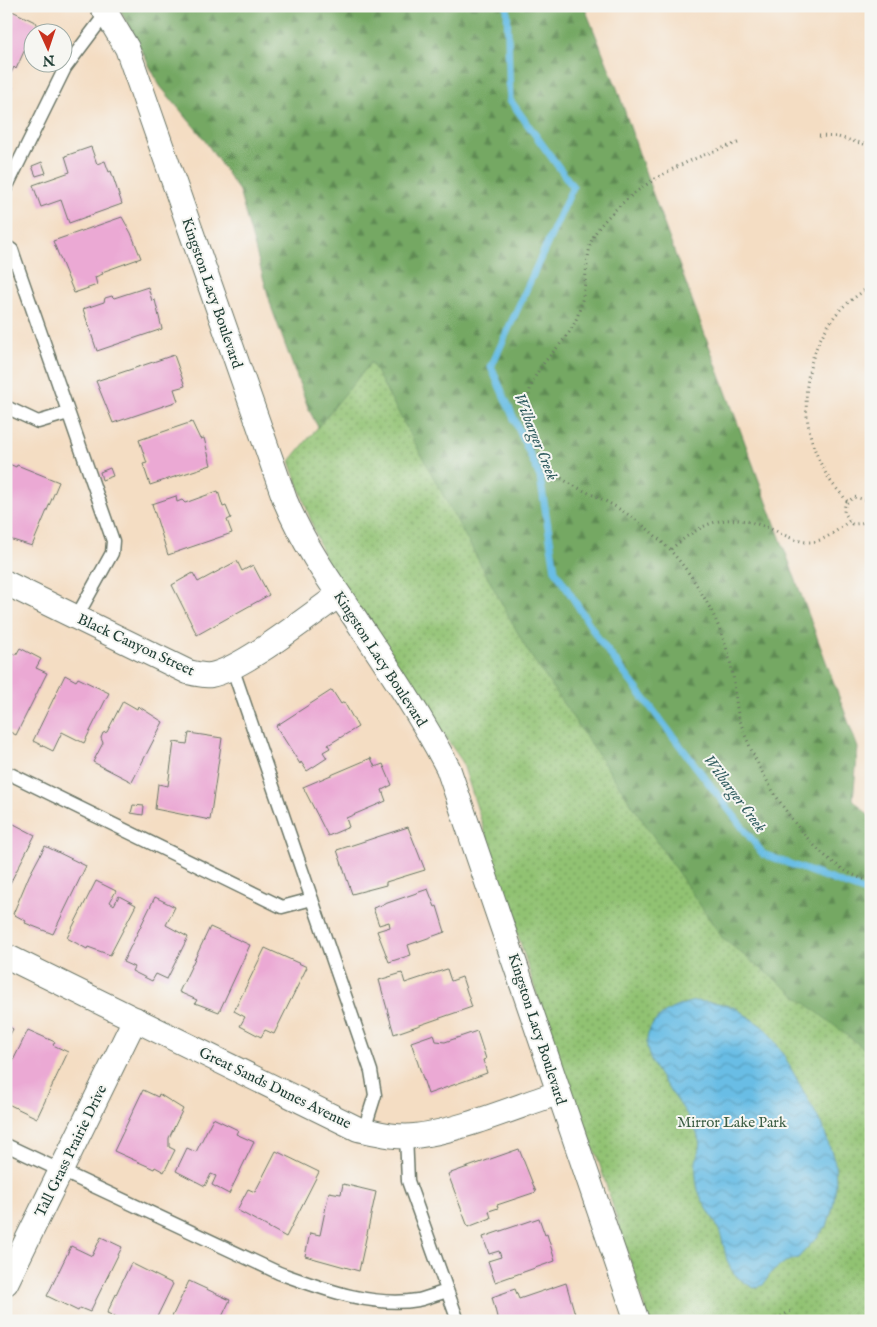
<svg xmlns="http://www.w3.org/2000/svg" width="877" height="1327" viewBox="0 0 877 1327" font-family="'IM FELL English',serif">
<defs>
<pattern id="forest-firs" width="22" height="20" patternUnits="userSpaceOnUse" patternTransform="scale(1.25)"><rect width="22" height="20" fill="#74a864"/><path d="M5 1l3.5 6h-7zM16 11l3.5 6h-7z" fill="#5f8a53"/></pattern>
<pattern id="park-dots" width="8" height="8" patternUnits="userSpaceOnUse" patternTransform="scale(1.25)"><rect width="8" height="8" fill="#91c272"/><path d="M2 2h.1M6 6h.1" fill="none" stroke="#769f5e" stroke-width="1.8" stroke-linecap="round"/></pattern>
<pattern id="water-waves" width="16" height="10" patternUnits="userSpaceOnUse" patternTransform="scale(1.25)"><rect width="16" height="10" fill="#69bde5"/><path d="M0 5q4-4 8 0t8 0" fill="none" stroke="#569bba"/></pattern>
</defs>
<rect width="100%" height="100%" fill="#f6f6f2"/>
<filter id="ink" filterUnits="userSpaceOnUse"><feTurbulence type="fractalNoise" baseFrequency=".02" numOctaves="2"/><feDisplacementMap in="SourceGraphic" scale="10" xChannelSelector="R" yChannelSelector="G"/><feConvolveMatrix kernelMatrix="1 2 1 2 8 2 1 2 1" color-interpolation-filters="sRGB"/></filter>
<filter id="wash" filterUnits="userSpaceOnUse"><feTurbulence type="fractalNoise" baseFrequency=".0096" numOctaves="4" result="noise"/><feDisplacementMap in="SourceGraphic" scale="20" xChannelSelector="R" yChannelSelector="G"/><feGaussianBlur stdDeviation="1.12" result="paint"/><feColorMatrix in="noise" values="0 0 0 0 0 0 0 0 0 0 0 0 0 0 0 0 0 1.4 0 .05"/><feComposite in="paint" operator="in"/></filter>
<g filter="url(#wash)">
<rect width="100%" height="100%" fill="#f4ddc3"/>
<path fill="url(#forest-firs)" stroke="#4a724c" d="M 118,6 L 584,6 L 617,88 L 651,189 L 858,748 L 853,799 L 871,818 L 871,1078 L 744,994 L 382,549 L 309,410 L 272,309 L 239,191 L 201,135 L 160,86 Z"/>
<path fill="url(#park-dots)" stroke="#588053" d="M 371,362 L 527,650 L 723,939 L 871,1054 L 871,1321 L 649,1321 L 597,1156 L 572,1104 L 462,761 L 351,601 L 324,558 L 290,461 Z"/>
<path fill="url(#water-waves)" stroke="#447d8c" d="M 695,1001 L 718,1003 L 734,1007 L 766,1029 L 782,1052 L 823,1127 L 835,1163 L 836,1185 L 833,1207 L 827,1226 L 798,1258 L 785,1262 L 771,1273 L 763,1285 L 754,1288 C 718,1269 731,1255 717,1226 C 711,1213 699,1199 697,1185 C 696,1178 695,1169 696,1162 C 697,1155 701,1147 699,1140 C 691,1109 650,1074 647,1047 C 644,1019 674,1005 695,1001 Z"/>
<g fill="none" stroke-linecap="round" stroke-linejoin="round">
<path stroke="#69bde5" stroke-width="7" d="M 507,6 L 510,100 L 573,187 L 491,367 L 540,477 L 555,570 L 600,641 L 763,854 L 871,894"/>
</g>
<g id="blocks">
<path fill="#eba9d4" d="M 6,8 L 37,23 L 16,69 L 14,67 L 11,73 L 6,71 Z
M 6,83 L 13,87 L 6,102 Z
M 91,147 L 97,164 L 105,161 L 109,172 L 111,171 L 122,204 L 69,223 L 61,200 L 41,207 L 33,185 L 70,172 L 65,156 Z
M 42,162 L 46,173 L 36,176 L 32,166 Z
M 122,217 L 131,233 L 141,258 L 102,272 L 103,274 L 95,277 L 97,285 L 74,293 L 53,241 Z
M 148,287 L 152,301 L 155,300 L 162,329 L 97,351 L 83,309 L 104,302 L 105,298 L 112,296 L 114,298 Z
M 174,355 L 185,386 L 174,389 L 178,401 L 113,423 L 96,381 Z
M 192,422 L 200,439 L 204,438 L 211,465 L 150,485 L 143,464 L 147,463 L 139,440 Z
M 7,463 L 16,467 L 17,465 L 59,482 L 32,546 L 6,538 Z
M 110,468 L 113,476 L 102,480 L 100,472 Z
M 218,491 L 223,507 L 226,506 L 231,518 L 227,520 L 232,533 L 168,555 L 152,504 L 176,496 L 177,502 L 182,500 L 185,503 Z
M 237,561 L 242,571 L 253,565 L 269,595 L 197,635 L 172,585 L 193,573 L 198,582 Z
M 20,648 L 41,659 L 36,668 L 47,673 L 16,735 L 6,730 L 6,653 L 7,651 L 16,655 Z
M 65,675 L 76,681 L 78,678 L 109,693 L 84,743 L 62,732 L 53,751 L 33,741 Z
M 332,690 L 341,704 L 344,702 L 358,727 L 328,745 L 330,748 L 323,752 L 327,758 L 307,771 L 301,762 L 300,764 L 276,726 Z
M 123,701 L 137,709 L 138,706 L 163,722 L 132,782 L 93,762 L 103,743 L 101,738 L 103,733 L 107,732 Z
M 189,733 L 222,738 L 210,820 L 155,809 L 158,784 L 168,786 L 174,742 L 187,744 Z
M 371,758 L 375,767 L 383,764 L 392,785 L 382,790 L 386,801 L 346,818 L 349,827 L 328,836 L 303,787 Z
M 133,805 L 144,806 L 143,815 L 131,813 Z
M 12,823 L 35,835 L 6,891 L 6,824 L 11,826 Z
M 408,827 L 425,870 L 386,882 L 386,885 L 352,894 L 337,850 Z
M 45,846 L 86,866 L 53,934 L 25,923 L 26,921 L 13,914 L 29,876 Z
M 96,881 L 116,891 L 110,902 L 114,905 L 119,896 L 136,905 L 110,955 L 88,947 L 87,949 L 67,938 Z
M 428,889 L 435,907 L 437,906 L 445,932 L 408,945 L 411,955 L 389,962 L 377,931 L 390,927 L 389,922 L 379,925 L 373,908 Z
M 155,897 L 175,907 L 166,925 L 188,937 L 167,979 L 156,974 L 152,981 L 132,971 L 134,967 L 123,962 Z
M 210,927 L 250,945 L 219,1012 L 195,1003 L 197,1000 L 179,992 Z
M 265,948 L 307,967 L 274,1034 L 265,1030 L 261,1037 L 240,1026 L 245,1017 L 234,1011 Z
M 447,969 L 451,981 L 462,977 L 472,1007 L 394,1034 L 379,980 L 402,973 L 405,983 Z
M 6,1025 L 13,1029 L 6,1042 Z
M 28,1030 L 55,1042 L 53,1045 L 68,1052 L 37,1118 L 6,1103 L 6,1075 Z
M 477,1031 L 486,1059 L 483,1060 L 487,1073 L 428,1094 L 411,1042 L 434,1034 L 436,1041 L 445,1042 Z
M 143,1090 L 158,1097 L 159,1094 L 183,1109 L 169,1138 L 169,1147 L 175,1150 L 164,1172 L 155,1167 L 154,1169 L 114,1151 Z
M 213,1118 L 238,1130 L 236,1134 L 254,1142 L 229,1194 L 212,1185 L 216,1176 L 211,1174 L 205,1186 L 176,1171 L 187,1148 L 196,1152 Z
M 519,1149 L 536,1192 L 497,1205 L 498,1208 L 489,1211 L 491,1218 L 468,1227 L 448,1174 Z
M 276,1151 L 319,1172 L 286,1237 L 237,1210 L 248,1189 L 255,1192 Z
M 343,1184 L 376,1192 L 359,1271 L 305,1256 L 310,1233 L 320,1235 L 329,1192 L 341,1194 Z
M 539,1218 L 545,1235 L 547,1234 L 555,1261 L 495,1282 L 488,1261 L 501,1257 L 499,1251 L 489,1254 L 483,1237 Z
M 101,1237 L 122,1247 L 90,1312 L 80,1308 L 78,1311 L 47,1296 L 71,1246 L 92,1256 Z
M 131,1263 L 173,1284 L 155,1321 L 114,1321 L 116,1317 L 107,1313 Z
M 189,1281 L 230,1300 L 220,1321 L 170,1321 Z
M 566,1283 L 577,1321 L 498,1321 L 492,1297 L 515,1289 L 519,1299 Z
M 244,1316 L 253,1321 L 242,1321 Z"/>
</g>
</g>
<g filter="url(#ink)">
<use href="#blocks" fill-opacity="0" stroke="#6a7566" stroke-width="1"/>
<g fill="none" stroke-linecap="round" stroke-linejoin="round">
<g stroke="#6a7566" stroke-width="15">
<path id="service" d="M 6,188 L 65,68 L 107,12
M 6,246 L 12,250 L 15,259 L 113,541 L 112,553 L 76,618
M 6,407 L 38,422 L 68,413
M 232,667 L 371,1071 L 375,1095 L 364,1130
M 6,772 L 282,907 L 312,899
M 406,1136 L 408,1181 L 458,1321
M 6,1145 L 279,1273 C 321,1288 372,1308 418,1300 C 427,1298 437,1294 447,1291"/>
</g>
<g stroke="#6a7566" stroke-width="26">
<path id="minor" d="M 102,6 L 127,48 L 285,500 C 302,541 326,576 351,612 C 385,663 420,714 448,768 L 637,1321
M 6,583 L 188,672 C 196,674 203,676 211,675 C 243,669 310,615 339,595
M 6,956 L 358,1129 C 377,1133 396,1138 415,1136 C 460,1131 515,1107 558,1093
M 6,1283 L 135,1019"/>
</g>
<path stroke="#6a7566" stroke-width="3" stroke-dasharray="1 4" stroke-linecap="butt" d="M 819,136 L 838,137 L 871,146
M 738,143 C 691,158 650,176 614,211 C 605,220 595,230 591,242 C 584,270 587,298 574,324 C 565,343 546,356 536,375 C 522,399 527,436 542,459 C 557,482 583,489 607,502 C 650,525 683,558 706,601 C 718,622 727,646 732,670 C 735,684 735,699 738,714 C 753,768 811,869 871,881
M 847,501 C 841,493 833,486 828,477 C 796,425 799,359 838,312 C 847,302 860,294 871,285
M 871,508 L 866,500 L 854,497 L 845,504 L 844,512 L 852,524 C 863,524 868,522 871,511
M 671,549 C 708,518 730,511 776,531 C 786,536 800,543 812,542 C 826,540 838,530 849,521
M 772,1321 L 791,1311"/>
<use href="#service" stroke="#fff" stroke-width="12"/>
<use href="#minor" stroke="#fff" stroke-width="24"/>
</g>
</g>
<g text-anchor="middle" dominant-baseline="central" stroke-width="4" stroke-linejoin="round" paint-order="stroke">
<g font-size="15" fill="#1f3d34" stroke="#f6f6f2">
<text transform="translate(212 293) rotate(71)">Kingston Lacy Boulevard</text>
<text transform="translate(136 645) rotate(25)">Black Canyon Street</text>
<text transform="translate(380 659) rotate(57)">Kingston Lacy Boulevard</text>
<text transform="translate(537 1029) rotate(72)">Kingston Lacy Boulevard</text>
<text transform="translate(275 1088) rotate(26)">Great Sands Dunes Avenue</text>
<text transform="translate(71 1151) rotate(-64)">Tall Grass Prairie Drive</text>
</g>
<g font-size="15" fill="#3c5e44" stroke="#f6f6f2">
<text x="732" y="1122">Mirror Lake Park</text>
</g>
<g font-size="16" font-style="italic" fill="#325d60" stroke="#f6f6f2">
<text transform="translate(535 437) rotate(68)">Wilbarger Creek</text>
<text transform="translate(734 794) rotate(53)">Wilbarger Creek</text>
</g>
</g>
<rect width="877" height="1327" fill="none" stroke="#f6f6f2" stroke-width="25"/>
<g transform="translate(48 48) rotate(177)"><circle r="24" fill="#f6f6f2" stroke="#a0aca6"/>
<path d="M0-4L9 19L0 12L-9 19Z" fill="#c8321e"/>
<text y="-8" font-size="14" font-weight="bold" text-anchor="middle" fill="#1f3d34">N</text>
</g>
</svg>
